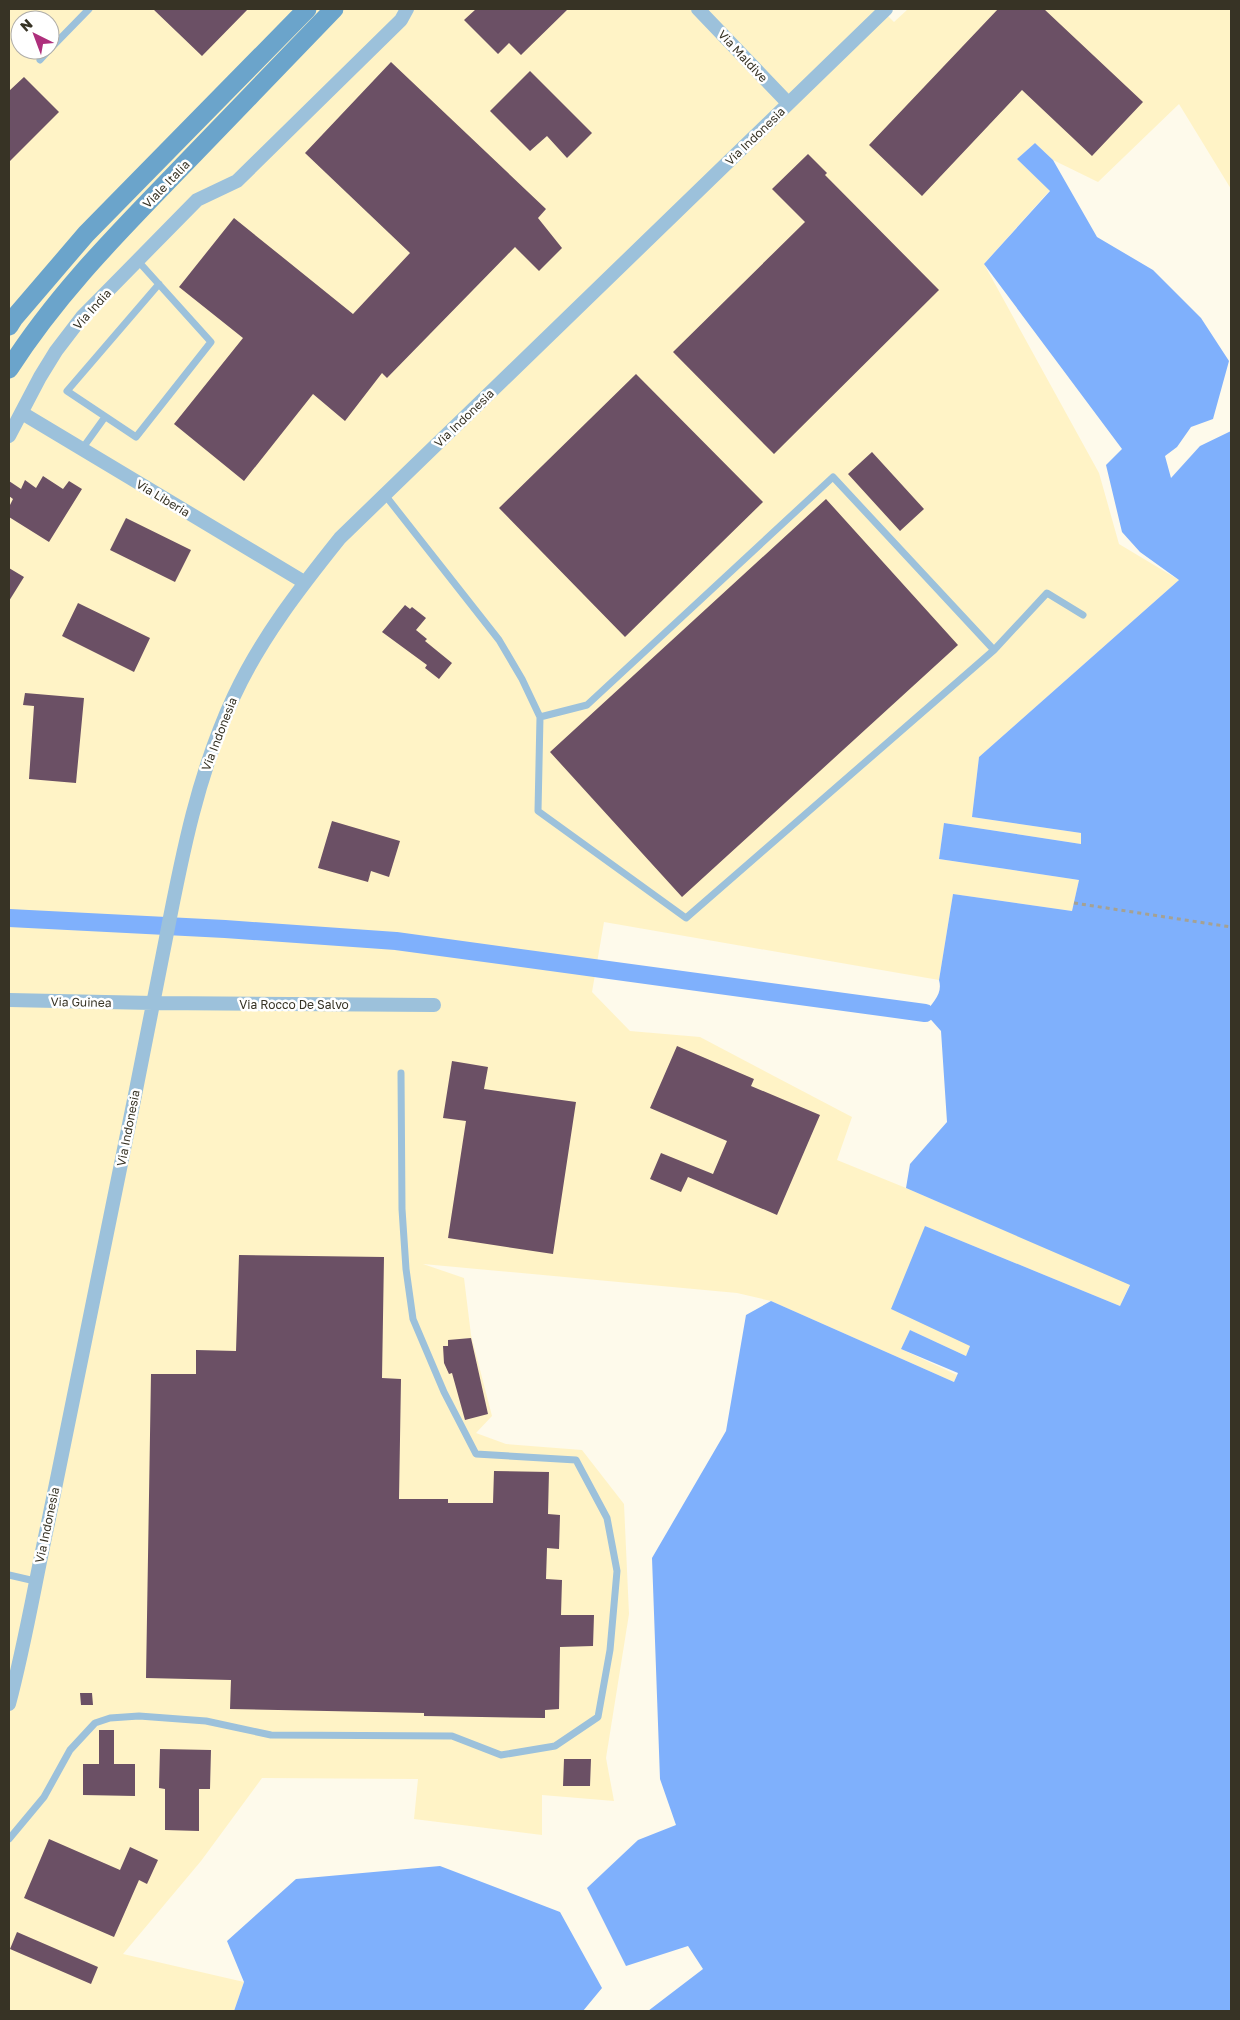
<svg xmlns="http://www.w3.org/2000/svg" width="1240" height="2020" viewBox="0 0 1240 2020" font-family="'Golos Text',sans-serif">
<rect width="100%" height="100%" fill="#fefaeb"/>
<path fill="#fff3c6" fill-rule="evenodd" d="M 9,9 L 881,9 L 894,22 L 908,9 L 1231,9 L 1231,189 L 1179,104 L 1098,182 L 1053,160 L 1035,143 L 1017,159 L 1050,190 L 984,264 L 1099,473 L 1119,544 L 1179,580 L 979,757 L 972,817 L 1081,833 L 1081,844 L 944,823 L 939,859 L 1079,880 L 1072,911 L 953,894 L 939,980 L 604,922 L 592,992 L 630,1031 L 700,1037 L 852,1117 L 837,1160 L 906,1188 L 1130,1284 L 1120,1306 L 925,1226 L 970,1346 L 966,1356 L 910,1330 L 901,1349 L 957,1375 L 954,1382 L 771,1301 L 737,1293 L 423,1264 L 464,1278 L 471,1335 L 492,1416 L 476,1433 L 506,1444 L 582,1450 L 624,1504 L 629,1614 L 606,1758 L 614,1801 L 542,1795 L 542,1835 L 414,1819 L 418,1779 L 262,1778 L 201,1861 L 123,1954 L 244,1982 L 234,2011 L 9,2011 ZM 20,20 L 50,20 L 50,50 L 20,50 Z"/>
<path fill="#7fb0fc" d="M 1035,143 L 1053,160 L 1097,237 L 1153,270 L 1201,318 L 1229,361 L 1213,419 L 1191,427 L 1177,447 L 1165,456 L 1171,478 L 1200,446 L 1231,431 L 1231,2011 L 648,2011 L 703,1969 L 688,1946 L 626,1966 L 587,1888 L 638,1840 L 676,1825 L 660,1779 L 652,1558 L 726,1431 L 746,1315 L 771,1301 L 954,1382 L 958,1373 L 901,1349 L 910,1330 L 966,1356 L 970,1346 L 891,1309 L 925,1226 L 1120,1306 L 1130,1285 L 906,1188 L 910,1164 L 947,1122 L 941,1031 L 925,1013 C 933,1002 943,994 939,980 L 953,894 L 1072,911 L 1079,880 L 939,859 L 944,823 L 1081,844 L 1081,833 L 972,817 L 979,757 L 1179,580 L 1140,552 L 1122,532 L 1106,465 L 1122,449 L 984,264 L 1050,191 L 1017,159 Z
M 440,1866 L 560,1912 L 602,1988 L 583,2011 L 234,2011 L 244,1982 L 227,1941 L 296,1879 Z"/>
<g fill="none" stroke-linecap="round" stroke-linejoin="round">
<path stroke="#7fb0fc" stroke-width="18" d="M 9,918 L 225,929 L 396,941 L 925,1013"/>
</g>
<path fill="#6b5065" d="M 153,9 L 248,9 L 202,56 Z
M 476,9 L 568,9 L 521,55 L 509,43 L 498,54 L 464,20 Z
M 998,9 L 1044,9 L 1143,102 L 1092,156 L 1022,90 L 922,196 L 869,145 Z
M 391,62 L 546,209 L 538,218 L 562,248 L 539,271 L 515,247 L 387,378 L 382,373 L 345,421 L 313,394 L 244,481 L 174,424 L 243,338 L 179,287 L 234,218 L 353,314 L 410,253 L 305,153 Z
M 530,71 L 592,133 L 567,158 L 547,136 L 530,151 L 490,111 Z
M 24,77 L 59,112 L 9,162 L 9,91 Z
M 808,154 L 827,173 L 825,175 L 939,290 L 774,454 L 673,352 L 805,222 L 772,189 Z
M 636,374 L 763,502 L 625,637 L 499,508 Z
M 872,452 L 924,509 L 900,531 L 848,474 Z
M 43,476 L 63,489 L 69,481 L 82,489 L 49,542 L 9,517 L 9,507 L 13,499 L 9,496 L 9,481 L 21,489 L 25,480 L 36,488 Z
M 826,499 L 958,645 L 682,897 L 550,752 Z
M 126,518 L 191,550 L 175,582 L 110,550 Z
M 9,568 L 24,577 L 9,601 Z
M 78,603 L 150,638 L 134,672 L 62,636 Z
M 405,605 L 410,609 L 412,607 L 426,618 L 416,630 L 427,639 L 425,641 L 452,663 L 439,679 L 425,668 L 427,665 L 382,632 Z
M 25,693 L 84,698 L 76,783 L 29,779 L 34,706 L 23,705 Z
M 332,821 L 400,841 L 389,877 L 371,871 L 368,882 L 318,868 Z
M 677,1046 L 754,1079 L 751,1086 L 820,1115 L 777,1215 L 688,1177 L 681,1192 L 650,1179 L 661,1153 L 713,1174 L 727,1141 L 650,1108 Z
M 452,1061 L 488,1067 L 484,1089 L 576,1102 L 553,1254 L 448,1238 L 466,1121 L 443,1118 Z
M 239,1255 L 384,1257 L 382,1378 L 401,1379 L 399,1499 L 448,1499 L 448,1503 L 493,1503 L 494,1471 L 549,1472 L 548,1514 L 560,1515 L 559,1549 L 547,1548 L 546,1579 L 562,1580 L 561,1615 L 594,1615 L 593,1646 L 560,1647 L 559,1709 L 545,1710 L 545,1718 L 424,1716 L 424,1713 L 230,1709 L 231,1680 L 146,1678 L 151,1374 L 196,1374 L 196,1350 L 236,1351 Z
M 471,1338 L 488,1414 L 465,1420 L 452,1373 L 449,1374 L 444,1363 L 443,1346 L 448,1346 L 448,1340 Z
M 80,1693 L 92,1693 L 93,1705 L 81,1705 Z
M 99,1730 L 114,1730 L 114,1764 L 135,1764 L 135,1796 L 83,1795 L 83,1764 L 99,1764 Z
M 160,1749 L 211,1750 L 210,1789 L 199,1789 L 199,1831 L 165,1830 L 165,1789 L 159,1788 Z
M 564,1759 L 591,1759 L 590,1786 L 563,1786 Z
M 49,1839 L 120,1870 L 130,1847 L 158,1860 L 147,1884 L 139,1880 L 114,1937 L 24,1898 Z
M 17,1932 L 98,1967 L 91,1984 L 10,1949 Z"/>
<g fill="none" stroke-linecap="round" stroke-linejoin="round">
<path stroke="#a5a192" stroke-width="3" stroke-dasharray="4 4" stroke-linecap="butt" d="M 1074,903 L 1231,927"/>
<path stroke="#9cc1db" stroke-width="7" d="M 50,49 L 89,9
M 40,60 L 49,50
M 138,261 L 211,342 L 136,437 L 67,391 L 159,284
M 82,449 L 105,417
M 385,495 L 499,640 L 522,679 L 540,717 L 538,811 L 686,918 L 994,650
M 540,717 L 587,705 L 833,477 L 994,650 L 1047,593 L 1083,615
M 9,1575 L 35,1581
M 9,1839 L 44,1797 L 70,1750 L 95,1723 L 110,1718 L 139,1716 L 206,1721 L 271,1735 L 452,1736 L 501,1755 L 555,1746 L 598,1717 L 610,1650 L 617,1571 L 607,1518 L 576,1460 L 476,1454 L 444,1392 L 413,1319 L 406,1269 L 402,1209 L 401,1073"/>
<path stroke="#9cc1db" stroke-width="14" d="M 698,9 L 788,103
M 22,413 L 304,582
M 9,436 L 40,377 L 56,351 L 82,317 L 197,200 L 237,181 L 401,20 L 407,9
M 9,1000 L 153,1003 L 434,1005
M 9,1704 C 25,1644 35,1583 48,1523 C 78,1381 106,1238 135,1095 C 145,1043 156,990 166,938 C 182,855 198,773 234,696 C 261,638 300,588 340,538 L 886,9"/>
<path stroke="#6ba4cb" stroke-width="19" d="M 9,326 L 14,318 L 86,234 L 307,9
M 9,369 C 55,297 112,239 171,178 C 225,122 280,65 334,9"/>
</g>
<g text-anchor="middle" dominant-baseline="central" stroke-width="5" stroke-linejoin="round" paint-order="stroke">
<g font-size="12" fill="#373325" stroke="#fff">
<text transform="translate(743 56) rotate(47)">Via Maldive</text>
<text transform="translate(755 136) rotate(-44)">Via Indonesia</text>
<text transform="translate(166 184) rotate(-46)">Viale Italia</text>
<text transform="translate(92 309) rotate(-48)">Via India</text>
<text transform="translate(464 418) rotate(-44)">Via Indonesia</text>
<text transform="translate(163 498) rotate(31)">Via Liberia</text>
<text transform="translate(219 734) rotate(-69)">Via Indonesia</text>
<text transform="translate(81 1002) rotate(1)">Via Guinea</text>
<text x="294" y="1004">Via Rocco De Salvo</text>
<text transform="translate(128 1128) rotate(-79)">Via Indonesia</text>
<text transform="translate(47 1525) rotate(-78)">Via Indonesia</text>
</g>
</g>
<rect width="1240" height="2020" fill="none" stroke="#373325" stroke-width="20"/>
<g transform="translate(35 35) rotate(318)"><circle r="24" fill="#ffffff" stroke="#afada8"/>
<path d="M0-4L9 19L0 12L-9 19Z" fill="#ae2f7c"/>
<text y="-8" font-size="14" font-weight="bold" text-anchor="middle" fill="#373325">N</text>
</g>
</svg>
